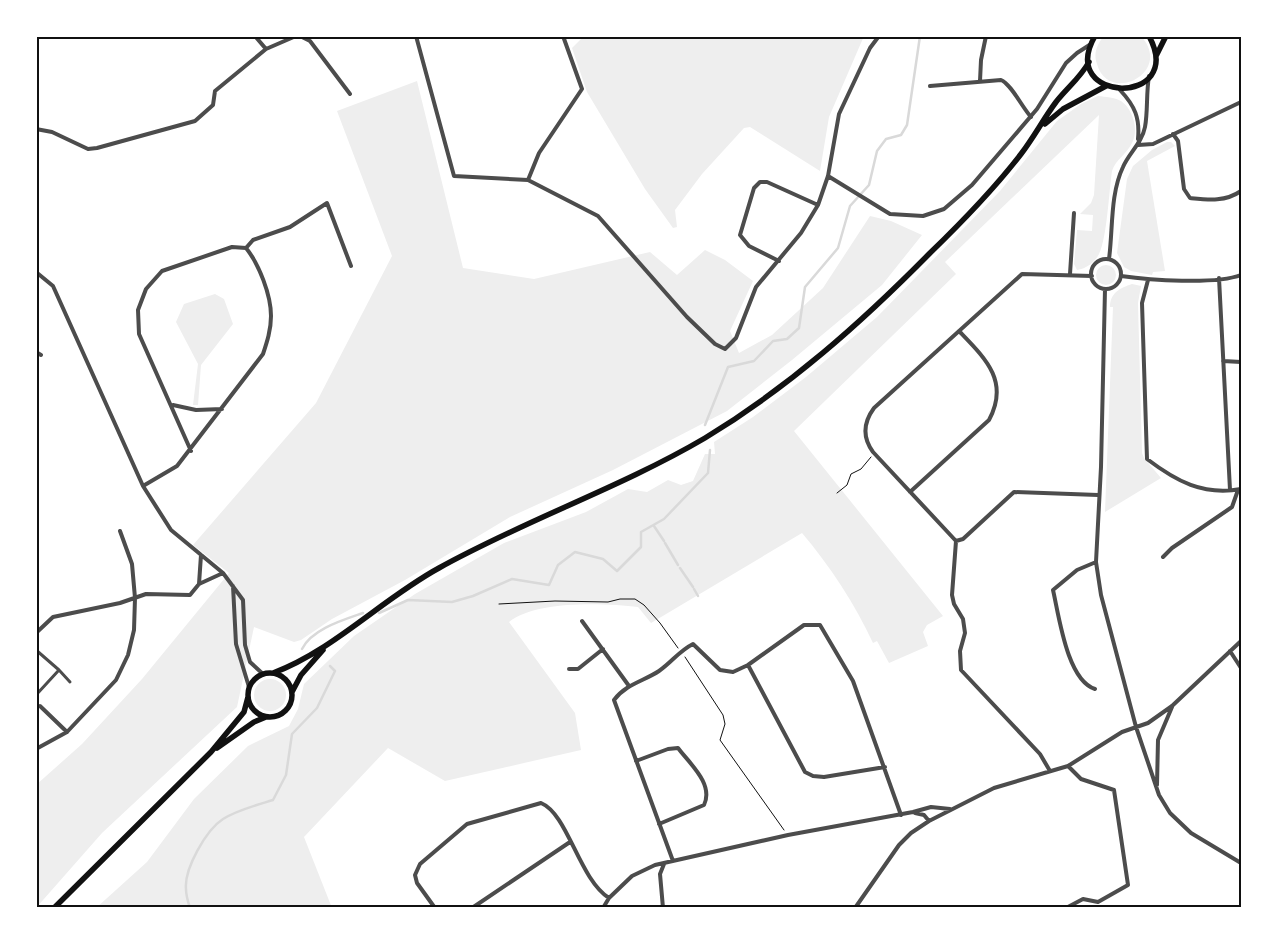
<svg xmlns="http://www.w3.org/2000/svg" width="1277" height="944" viewBox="0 0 1277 944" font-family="'Sofia Sans Condensed',sans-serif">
<rect width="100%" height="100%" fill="#fff"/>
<path fill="#eee" d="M 584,36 L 864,36 L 829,117 L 820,171 L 750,127 L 744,128 L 702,174 L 675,210 L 677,227 L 673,228 L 645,189 L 587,92 L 572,48 Z
M 1104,36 L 1141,36 C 1174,73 1108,105 1097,64 C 1093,54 1097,44 1104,36 Z
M 417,81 L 463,268 L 534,279 L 650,252 L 677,275 L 705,250 L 725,260 L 753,281 L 730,331 L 739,353 L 772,335 L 823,288 L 870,216 L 891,221 L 922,235 L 882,285 L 792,360 L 727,411 L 613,470 L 510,517 L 405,580 L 332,619 L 301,640 L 294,642 L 254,627 L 237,707 L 102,833 L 36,908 L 36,785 L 82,744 L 142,679 L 229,573 L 193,545 L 316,403 L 392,256 L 337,111 Z
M 1098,96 C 1106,97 1114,97 1121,101 C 1133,109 1139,130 1132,143 C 1127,154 1116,159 1112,171 C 1109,191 1107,238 1099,254 C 1095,262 1086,269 1077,270 L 1074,264 L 1077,230 L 1092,231 L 1093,215 L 1080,214 L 1091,203 L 1094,195 L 1099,115 L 945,262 L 956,274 L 794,431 L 943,616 L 927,625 L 923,632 L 928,646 L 889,663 L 877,641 L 873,643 C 855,604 830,566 802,533 L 651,623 L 638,607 C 605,603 536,600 509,622 L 575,713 L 581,750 L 445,781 L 388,748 L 304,837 L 332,908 L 96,908 L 147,862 L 194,799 L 248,746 L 289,726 L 298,709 L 304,684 L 354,636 L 415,594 L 504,543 L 586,512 L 628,489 L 647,492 L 668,480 L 681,485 L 693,481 L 705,454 L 715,454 L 714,442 L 753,417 L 806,377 L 877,317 L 1000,191 L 1057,121 L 1081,104 Z
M 1167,142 L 1171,142 L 1175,146 L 1147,161 L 1165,271 L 1153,272 L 1152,275 L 1131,271 L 1124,267 L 1117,253 L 1127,179 L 1133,166 L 1152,150 Z
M1096 275a10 10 0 1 1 20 0a10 10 0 1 1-20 0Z
M 1132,284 L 1141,286 L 1138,303 L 1142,453 L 1144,458 L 1161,478 L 1105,512 L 1113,307 L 1110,307 C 1110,293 1120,288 1132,284 Z
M 215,294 L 224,299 L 233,324 L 201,365 L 198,405 L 193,405 L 198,364 L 176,322 L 184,304 Z
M254 695a16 16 0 1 1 32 0a16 16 0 1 1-32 0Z"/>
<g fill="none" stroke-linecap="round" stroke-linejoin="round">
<path stroke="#d9d9d9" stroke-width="2.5" d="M 705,425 L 728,367 L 754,361 L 773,341 L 787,339 L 799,328 L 805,287 L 838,248 L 850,206 L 869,185 L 877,151 L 886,139 L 901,135 L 907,125 L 920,36
M 654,526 L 664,541
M 665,543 L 678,565
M 680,568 L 693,587
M 694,589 L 698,596
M 379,613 L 408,600 L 452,602 L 473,596 L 512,579 L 549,585 L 558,565 L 575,552 L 603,559 L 617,571 L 641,547 L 641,532 L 664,519 L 708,473 L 710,450
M 302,649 C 312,629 343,620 363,613
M 190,908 C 188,902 186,895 186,889 C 184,869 206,830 223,819 C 237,810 257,805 273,800 L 286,775 L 292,734 L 317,708 L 335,671 L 330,666"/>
<path stroke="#111" stroke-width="1" d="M 837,493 L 847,485 L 851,474 L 861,469 L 871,457
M 499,604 L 555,601 L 608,602 L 620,599 L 635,599 L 644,605 L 660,623 L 678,648
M 685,657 L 723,715 L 725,724 L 720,740 L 784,830"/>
<path stroke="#4c4c4c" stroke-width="3" d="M 36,650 L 59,670 L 36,695
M 59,670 L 70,682"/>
<path stroke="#4c4c4c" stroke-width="4" d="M 255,36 L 266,49
M 300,36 L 310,41 L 350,94
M 416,36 L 454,176 L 528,180 L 598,216 L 687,317 L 715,344 L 725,349 L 736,338 L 756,287 L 801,233 L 818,205 L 828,176 L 839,114 L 870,48 L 879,36
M 980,81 L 981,60 L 986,36
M 930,86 L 1001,80 C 1011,84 1022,107 1031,117
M 1120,90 C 1135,106 1140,118 1138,139
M 36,129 L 52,132 L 88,149 L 97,148 L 195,121 L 213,105 L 215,91 L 266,49 L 296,36
M 1173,134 L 1178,141 L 1184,189 L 1190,198 C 1209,200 1225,202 1241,191
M 1138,145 L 1153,144 L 1241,102
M 828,176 L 890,214 L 923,216 L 944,209 L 972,185 L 1037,109 L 1066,63 L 1077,53 L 1091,44
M 528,180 L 539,153 L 582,89 L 563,36
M 246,248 L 253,240 L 290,227 L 327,203 L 351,266
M 1109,259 C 1113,230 1110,194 1123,167 C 1129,153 1142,143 1145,127 C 1148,111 1146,94 1149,76
M1091 274a15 15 0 1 1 30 0a15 15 0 1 1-30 0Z
M 779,261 L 749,246 L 740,235 L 754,188 L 760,182 L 767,182 L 818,205
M 36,272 L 53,286 L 143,486 L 171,530 L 223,573 L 243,600 L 245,645 L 250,662 L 263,674
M 1070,274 L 1074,213
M 1121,276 C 1149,280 1215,285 1241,275
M 1219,278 L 1230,490
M 1148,280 L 1142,303 L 1147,459 C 1176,481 1203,496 1241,489
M 1105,289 L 1101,467 L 1096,562 L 1101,595 L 1136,727 L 1159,795 L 1170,813 L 1191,833 L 1241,863
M 36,352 L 41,355
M 1223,361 L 1241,362
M 173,405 L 196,410 L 222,409
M 143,486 L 177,466 L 263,354 C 267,342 271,330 271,316 C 271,295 259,264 246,248 L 232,247 L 162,271 L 146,289 L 138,310 L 139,334 L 191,451
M 910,492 L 989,420 C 1010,381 985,358 959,331
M 956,541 L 963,539 L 1014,492 L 1098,495
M 1163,557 L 1172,548 L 1232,507 L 1238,490
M 199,584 L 201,555
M 233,586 L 236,644 L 249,687
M 582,621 L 629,686
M 36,633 L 53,617 L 120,603 L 146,594 L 190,595 L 199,584 L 223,573
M 1230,651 L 1241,668
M 748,665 L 805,772 L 813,776 L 824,777 L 885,767
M 569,669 L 578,669 L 603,649
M 1095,689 C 1067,680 1059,616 1053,590 L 1077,570 L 1096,562
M 40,706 L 67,732
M 36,749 L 67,732 L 116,680 L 128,655 L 134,630 L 135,598 L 132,564 L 120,531
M 636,761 L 668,749 L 678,748 C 690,764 714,784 704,805 L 659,824
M 1050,771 L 1040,754 L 961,670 L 960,651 L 965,633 L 963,619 L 954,604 L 952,595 L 956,541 L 873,452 C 862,437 863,423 874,408 L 1022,274 L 1092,276
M 1157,785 L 1158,740 L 1172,707
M 915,813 L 924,815 L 929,821
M 673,861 L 614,700 C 626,684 644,681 659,671 C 672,662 679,651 693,644 L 720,670 L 733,672 L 748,665 L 804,625 L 820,625 L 853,681 L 901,815
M 435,908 L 417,883 L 415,875 L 420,864 L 467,824 L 541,803 C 568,814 579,879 609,898
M 472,908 L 570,842
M 603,908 L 609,898 L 632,876 L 655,865 L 788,835 L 913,812 L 931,807 L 950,809
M 663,908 L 660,874 L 664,864
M 855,908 L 899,845 L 911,833 L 929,821 L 994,788 L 1068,766 L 1122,732 L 1148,723 L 1172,706 L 1241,641
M 1066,908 L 1083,899 L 1098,902 L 1128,885 L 1114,790 L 1081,779 L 1068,766"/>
<path stroke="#111" stroke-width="5.5" d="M 1095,36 C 1056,104 1187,107 1149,36
M 1156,56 L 1166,36
M 1045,124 L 1063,109 L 1106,86
M248 695a22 22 0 1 1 44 0a22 22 0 1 1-44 0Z
M 273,673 C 334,650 382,599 439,568 C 525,520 620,488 705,438 C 789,387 861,323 930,253 C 962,222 994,189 1021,154 C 1034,137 1044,118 1056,102 C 1067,88 1080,78 1089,62
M 292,692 L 301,675 L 323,650
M 217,748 L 254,722 L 266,717
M 54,908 L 211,752 L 244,712 L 248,697"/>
</g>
<rect width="1277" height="944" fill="none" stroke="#ffffff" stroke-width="75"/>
<rect x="38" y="38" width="1202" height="868" fill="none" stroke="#111" stroke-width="2"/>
</svg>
